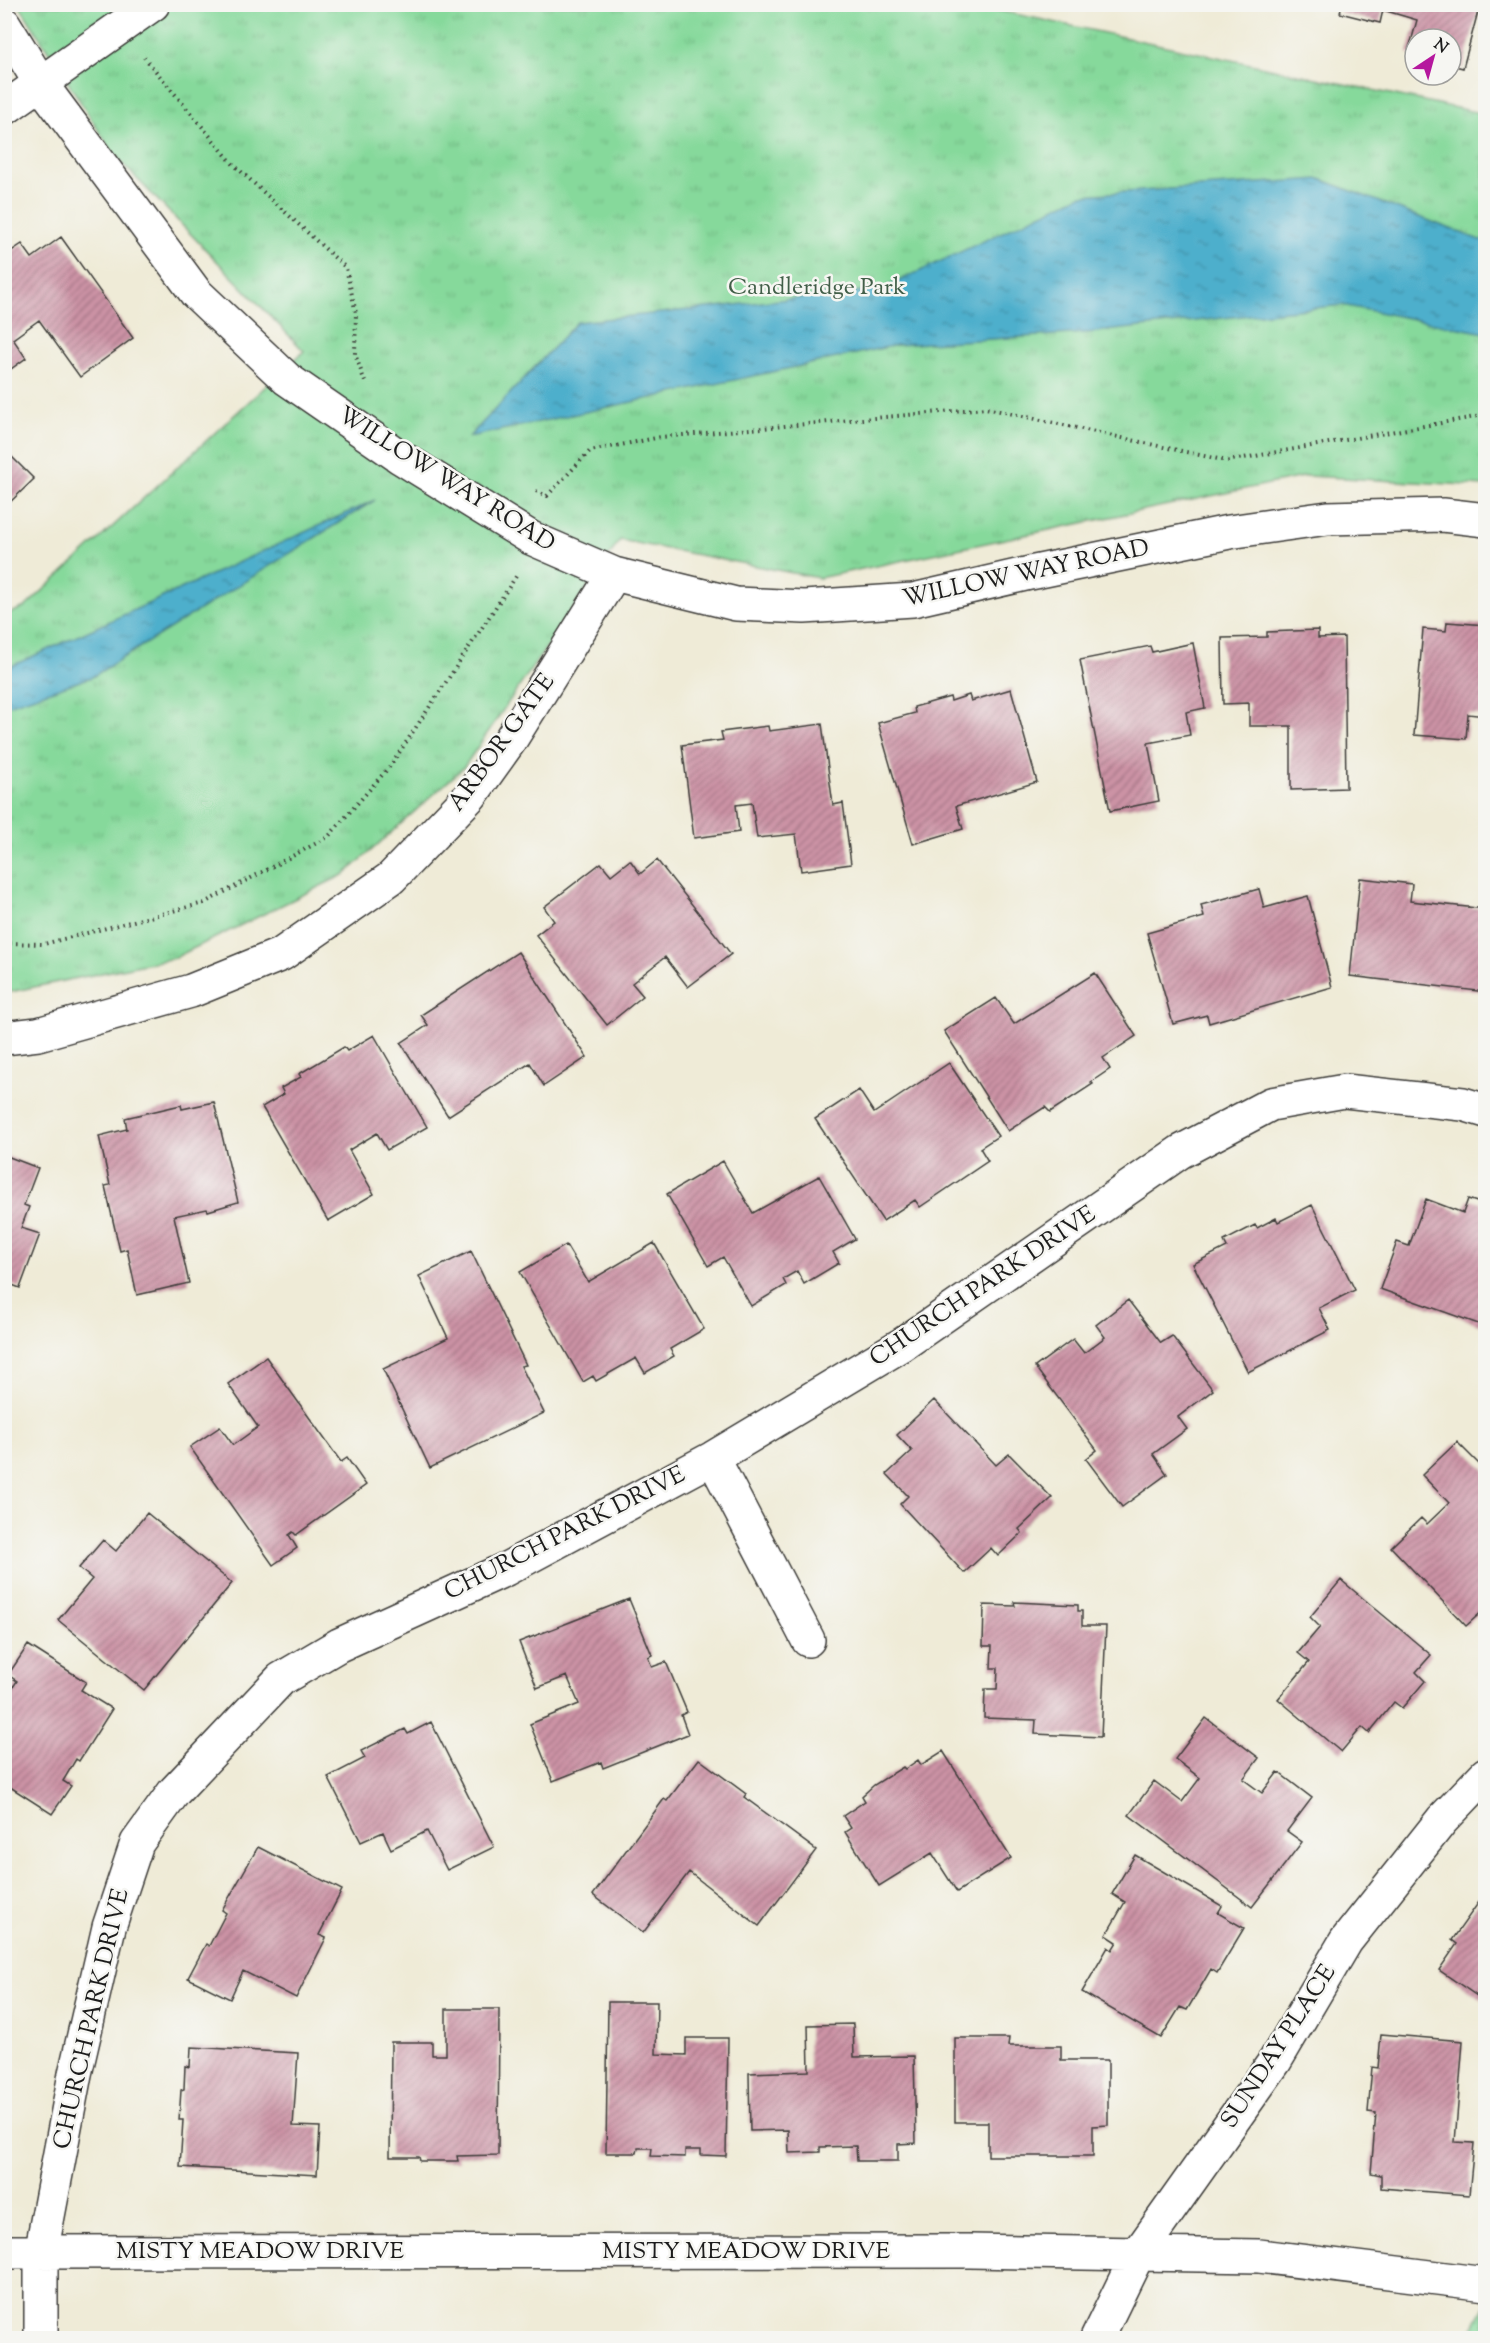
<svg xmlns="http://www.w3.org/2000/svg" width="1490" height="2343" viewBox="0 0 1490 2343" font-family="'Sorts Mill Goudy',serif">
<defs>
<pattern id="park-tufts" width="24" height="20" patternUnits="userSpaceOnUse" patternTransform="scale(1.5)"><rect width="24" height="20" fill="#86d99b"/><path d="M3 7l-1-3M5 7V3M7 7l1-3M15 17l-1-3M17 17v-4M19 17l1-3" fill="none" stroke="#73ba85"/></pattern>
<pattern id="water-ripples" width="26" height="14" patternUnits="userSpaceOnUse" patternTransform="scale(1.5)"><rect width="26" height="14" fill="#4dafcc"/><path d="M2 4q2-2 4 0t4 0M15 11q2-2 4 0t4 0" fill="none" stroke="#3f8ea5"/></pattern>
<pattern id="building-hatch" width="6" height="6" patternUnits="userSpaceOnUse" patternTransform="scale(1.5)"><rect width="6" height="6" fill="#cc93a5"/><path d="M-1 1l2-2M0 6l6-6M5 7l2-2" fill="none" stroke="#a57786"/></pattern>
</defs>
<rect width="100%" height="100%" fill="#f6f6f2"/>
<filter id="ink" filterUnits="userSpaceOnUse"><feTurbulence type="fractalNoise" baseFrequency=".0167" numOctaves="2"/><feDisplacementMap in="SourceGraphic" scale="12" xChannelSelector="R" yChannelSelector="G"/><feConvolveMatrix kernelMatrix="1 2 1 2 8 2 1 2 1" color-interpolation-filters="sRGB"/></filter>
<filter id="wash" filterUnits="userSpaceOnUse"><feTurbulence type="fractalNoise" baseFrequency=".008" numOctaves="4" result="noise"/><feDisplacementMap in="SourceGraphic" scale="24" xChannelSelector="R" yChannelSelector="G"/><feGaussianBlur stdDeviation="1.35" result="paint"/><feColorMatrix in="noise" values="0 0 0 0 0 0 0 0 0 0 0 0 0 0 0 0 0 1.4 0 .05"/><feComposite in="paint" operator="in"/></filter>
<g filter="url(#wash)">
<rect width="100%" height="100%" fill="#efebd7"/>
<path fill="url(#park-tufts)" stroke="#517a5c" stroke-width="1.5" d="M 19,5 L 973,5 L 1485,114 L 1485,486 L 1307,476 L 819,578 L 620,540 L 464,767 L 345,874 L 174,958 L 5,993 L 5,615 L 25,607 L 304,351 L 114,155 Z
M 1485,2305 L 1485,2338 L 1468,2338 Z"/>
<path fill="url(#water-ripples)" stroke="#346674" stroke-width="1.5" d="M 1320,179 L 1485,242 L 1485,333 L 1342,305 L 1087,333 L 897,345 L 469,437 L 577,322 L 882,289 L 1081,195 Z
M 375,500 L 92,677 L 5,706 L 5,669 Z"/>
<g id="blocks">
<path fill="url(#building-hatch)" d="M 1342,4 L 1480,4 L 1463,68 L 1451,65 L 1451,39 L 1415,39 L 1415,55 L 1408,53 L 1417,20 L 1383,10 L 1380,23 L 1340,13 Z
M 61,237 L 133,338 L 80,377 L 39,320 L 13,339 L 26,358 L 4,374 L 4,256 L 22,244 L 32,258 Z
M 4,449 L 34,479 L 4,508 Z
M 1447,622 L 1486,625 L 1486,716 L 1468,714 L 1466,739 L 1414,735 L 1423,629 L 1446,631 Z
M 1318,630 L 1318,638 L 1344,637 L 1346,788 L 1291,790 L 1291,726 L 1249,726 L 1249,703 L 1223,704 L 1222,638 L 1267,637 L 1267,632 Z
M 1193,643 L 1205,708 L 1186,712 L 1190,735 L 1148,743 L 1159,801 L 1110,811 L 1080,660 L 1150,646 L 1152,652 Z
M 1011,689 L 1037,782 L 956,806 L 963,829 L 913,844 L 878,723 L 915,713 L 914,707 L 950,697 L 951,701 L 969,695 L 971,701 Z
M 822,724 L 833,805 L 843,803 L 851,864 L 801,871 L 796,834 L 757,838 L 752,803 L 736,805 L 739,832 L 694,838 L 682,745 L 723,740 L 721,732 L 768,726 L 769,731 Z
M 630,860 L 640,874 L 657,860 L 731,954 L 688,987 L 665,957 L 632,983 L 643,996 L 607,1025 L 536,935 L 554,921 L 544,907 L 601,863 L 611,875 Z
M 1360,878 L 1412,884 L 1410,901 L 1486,909 L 1486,992 L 1350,976 Z
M 1259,889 L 1264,908 L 1308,896 L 1332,987 L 1209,1023 L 1207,1015 L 1173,1024 L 1147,933 L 1204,917 L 1201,905 Z
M 518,952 L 587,1057 L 544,1086 L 530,1063 L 448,1116 L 401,1043 L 428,1025 L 421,1015 Z
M 1095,973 L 1136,1036 L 1103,1058 L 1110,1069 L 1091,1082 L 1093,1084 L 1050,1112 L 1045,1107 L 1008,1131 L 944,1031 L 996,998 L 1014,1024 Z
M 374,1035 L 427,1127 L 387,1150 L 377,1133 L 349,1150 L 374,1194 L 328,1221 L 262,1107 L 284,1094 L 281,1088 L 301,1077 L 299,1074 L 344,1047 L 347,1051 Z
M 949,1063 L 998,1136 L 980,1148 L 988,1161 L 920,1207 L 915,1200 L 883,1221 L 815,1119 L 859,1090 L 874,1113 Z
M 214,1102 L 238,1202 L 208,1211 L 207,1209 L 174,1216 L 189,1283 L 137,1295 L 127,1249 L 120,1251 L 105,1186 L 110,1185 L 99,1136 L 127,1129 L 125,1118 L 181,1105 L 182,1109 Z
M 4,1155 L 38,1168 L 24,1205 L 29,1207 L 21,1228 L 40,1234 L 20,1288 L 4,1282 Z
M 723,1161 L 753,1213 L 819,1176 L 855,1239 L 833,1252 L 839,1263 L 804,1284 L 797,1271 L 783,1279 L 786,1285 L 751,1306 L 723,1257 L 708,1266 L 667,1194 Z
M 1426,1199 L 1463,1213 L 1468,1199 L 1486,1205 L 1484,1326 L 1380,1289 L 1397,1242 L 1409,1246 Z
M 1312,1205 L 1355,1290 L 1319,1308 L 1330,1330 L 1248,1372 L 1193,1264 L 1227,1247 L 1224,1241 L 1255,1225 L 1257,1228 L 1276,1218 L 1278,1222 Z
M 654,1243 L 704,1329 L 670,1349 L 674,1356 L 645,1373 L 636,1358 L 596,1381 L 593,1376 L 583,1382 L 520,1272 L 566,1245 L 588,1282 Z
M 471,1251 L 526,1365 L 521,1366 L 544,1413 L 430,1468 L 383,1369 L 448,1338 L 419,1276 Z
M 1128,1300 L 1161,1343 L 1172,1336 L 1213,1390 L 1178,1417 L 1187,1429 L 1153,1454 L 1167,1474 L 1122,1507 L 1086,1459 L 1097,1450 L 1035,1367 L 1073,1339 L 1084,1353 L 1105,1337 L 1096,1325 Z
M 266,1357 L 341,1462 L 347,1458 L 366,1485 L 296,1535 L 293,1532 L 289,1535 L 297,1548 L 273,1565 L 190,1447 L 220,1427 L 233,1445 L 258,1427 L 228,1384 Z
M 934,1400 L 996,1465 L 1009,1454 L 1052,1498 L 1019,1529 L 1022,1533 L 998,1556 L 991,1548 L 964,1573 L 900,1504 L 908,1496 L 887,1474 L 912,1451 L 897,1435 Z
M 1457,1442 L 1486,1471 L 1486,1608 L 1466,1626 L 1391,1547 L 1421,1518 L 1427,1524 L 1449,1503 L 1422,1475 Z
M 147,1513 L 232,1583 L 144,1690 L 58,1620 L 92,1579 L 79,1568 L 103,1540 L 116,1551 Z
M 1341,1580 L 1431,1655 L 1416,1672 L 1425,1681 L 1402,1708 L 1394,1702 L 1369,1733 L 1362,1727 L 1341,1752 L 1278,1699 L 1309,1662 L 1298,1653 L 1320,1627 L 1310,1617 Z
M 629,1599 L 652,1655 L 648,1657 L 652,1667 L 666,1662 L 687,1712 L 681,1715 L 688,1734 L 603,1768 L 601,1762 L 553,1781 L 530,1724 L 579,1704 L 567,1676 L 537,1688 L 519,1642 Z
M 1014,1602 L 1078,1605 L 1078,1611 L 1082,1611 L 1082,1626 L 1106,1626 L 1101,1737 L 1035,1734 L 1036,1720 L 984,1718 L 985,1689 L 997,1689 L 998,1668 L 991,1668 L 992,1646 L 983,1646 L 984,1605 L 1015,1606 Z
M 28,1645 L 86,1682 L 81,1690 L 112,1709 L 79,1761 L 76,1759 L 63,1781 L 71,1786 L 52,1814 L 4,1783 L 4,1701 L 17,1681 L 8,1675 Z
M 1206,1718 L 1259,1758 L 1243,1779 L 1262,1793 L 1278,1772 L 1312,1798 L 1287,1831 L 1302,1842 L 1252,1907 L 1129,1815 L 1154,1781 L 1182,1802 L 1200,1778 L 1175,1759 Z
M 431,1722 L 494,1847 L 447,1870 L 427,1831 L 391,1849 L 383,1832 L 361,1842 L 328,1777 L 365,1758 L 361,1751 L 405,1729 L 408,1734 Z
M 943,1751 L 1011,1858 L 957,1892 L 932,1853 L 879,1886 L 845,1832 L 851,1828 L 843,1816 L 865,1801 L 862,1796 L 874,1785 L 903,1767 L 905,1769 L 918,1760 L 921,1765 Z
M 699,1759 L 746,1794 L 744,1797 L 816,1850 L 759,1926 L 689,1872 L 643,1933 L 593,1895 L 664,1799 L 667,1801 Z
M 258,1847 L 342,1890 L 319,1935 L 326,1938 L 296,1998 L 243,1971 L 230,1999 L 188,1978 L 206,1944 L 209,1946 L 226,1913 L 222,1910 Z
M 1135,1855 L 1222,1906 L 1218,1913 L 1244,1928 L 1217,1973 L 1211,1969 L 1187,2010 L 1180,2007 L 1161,2038 L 1082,1992 L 1108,1947 L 1112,1950 L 1117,1942 L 1106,1935 L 1125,1902 L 1112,1894 Z
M 1486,1892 L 1486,2002 L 1439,1970 L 1457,1944 L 1452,1940 Z
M 608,2002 L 657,2002 L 656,2054 L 686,2055 L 686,2038 L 728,2038 L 726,2156 L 701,2155 L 701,2150 L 685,2150 L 685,2157 L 651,2156 L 652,2148 L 638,2148 L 637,2153 L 606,2153 Z
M 446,2009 L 499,2009 L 498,2155 L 457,2156 L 458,2161 L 420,2161 L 419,2157 L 390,2157 L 391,2042 L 432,2042 L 432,2055 L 446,2055 Z
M 853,2024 L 854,2057 L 914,2056 L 916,2143 L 898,2144 L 898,2161 L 857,2161 L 856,2146 L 820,2147 L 820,2152 L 789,2153 L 788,2130 L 750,2131 L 749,2073 L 809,2071 L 808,2025 Z
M 1381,2034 L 1463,2041 L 1455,2142 L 1474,2143 L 1469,2195 L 1381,2188 L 1381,2175 L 1371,2173 L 1376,2113 L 1368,2112 L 1372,2067 L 1378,2068 Z
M 955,2038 L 1009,2038 L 1008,2046 L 1061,2046 L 1061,2060 L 1108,2060 L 1108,2125 L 1093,2126 L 1093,2156 L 988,2156 L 988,2122 L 955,2122 Z
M 191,2047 L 298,2053 L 293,2126 L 320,2127 L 317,2175 L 180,2167 L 183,2120 L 179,2120 L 181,2090 L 184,2089 L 185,2066 L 190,2067 Z"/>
</g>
</g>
<g filter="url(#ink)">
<use href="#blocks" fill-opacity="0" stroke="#3c3b38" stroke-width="1.5"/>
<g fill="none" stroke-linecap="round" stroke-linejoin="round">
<g stroke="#3c3b38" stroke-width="36">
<path id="minor" d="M 4,24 L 41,84 L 196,293 L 287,379 L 400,457 L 531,538 L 614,574 L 736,604 L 804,607 L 913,600 L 1030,573 L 1229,532 L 1328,518 L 1443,515 L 1486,520
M 4,109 L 153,4
M 4,1038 L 38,1034 L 191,991 L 282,954 L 391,878 L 471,795 L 511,739 L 614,574
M 713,1458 L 808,1640
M 4,2252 L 969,2251 L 1259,2256 L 1486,2284
M 41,2338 L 41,2253 L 75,2074 L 109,1927 L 137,1843 L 174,1792 L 281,1679 L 339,1645 L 506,1569 L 713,1458 L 903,1344 L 1180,1152 L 1271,1104 L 1345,1091 L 1463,1104 L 1486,1111
M 1097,2338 L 1138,2254 L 1275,2061 L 1346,1941 L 1442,1820 L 1486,1774"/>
</g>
<path stroke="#3c3b38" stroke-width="4" stroke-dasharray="1.5 4.5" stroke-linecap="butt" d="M 144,57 L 234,165 L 346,268 L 356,313 L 355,354 L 365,382
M 536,491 L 547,496 L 590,451 L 661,437 L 986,408 L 1227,461 L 1486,415
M 4,943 L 44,944 L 204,903 L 328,837 L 391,765 L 517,575"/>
<use href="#minor" stroke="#fff" stroke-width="33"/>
</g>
</g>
<g text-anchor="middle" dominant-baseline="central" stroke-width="5" stroke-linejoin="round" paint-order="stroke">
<g font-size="24" fill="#415e48" stroke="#f6f6f2">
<text x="817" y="288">Candleridge Park</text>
</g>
<g font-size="24" fill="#1c1c1c" stroke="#f6f6f2">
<text transform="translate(446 480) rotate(32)">WILLOW WAY ROAD</text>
<text transform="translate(1026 574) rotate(-12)">WILLOW WAY ROAD</text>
<text transform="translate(502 743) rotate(-54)">ARBOR GATE</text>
<text transform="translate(983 1287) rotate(-34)">CHURCH PARK DRIVE</text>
<text transform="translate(565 1534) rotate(-27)">CHURCH PARK DRIVE</text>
<text transform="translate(92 2019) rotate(-77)">CHURCH PARK DRIVE</text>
<text transform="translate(1279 2047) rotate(-57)">SUNDAY PLACE</text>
<text x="260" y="2252">MISTY MEADOW DRIVE</text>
<text x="746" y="2252">MISTY MEADOW DRIVE</text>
</g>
</g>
<rect width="1490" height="2343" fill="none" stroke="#f6f6f2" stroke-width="24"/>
<g transform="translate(1433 57) rotate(36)"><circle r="28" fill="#f6f6f2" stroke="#9f9f9c" stroke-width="1.5"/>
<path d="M0-4.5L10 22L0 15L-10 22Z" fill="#b5179e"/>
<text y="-9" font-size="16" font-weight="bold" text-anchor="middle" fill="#1c1c1c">N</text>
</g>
</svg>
